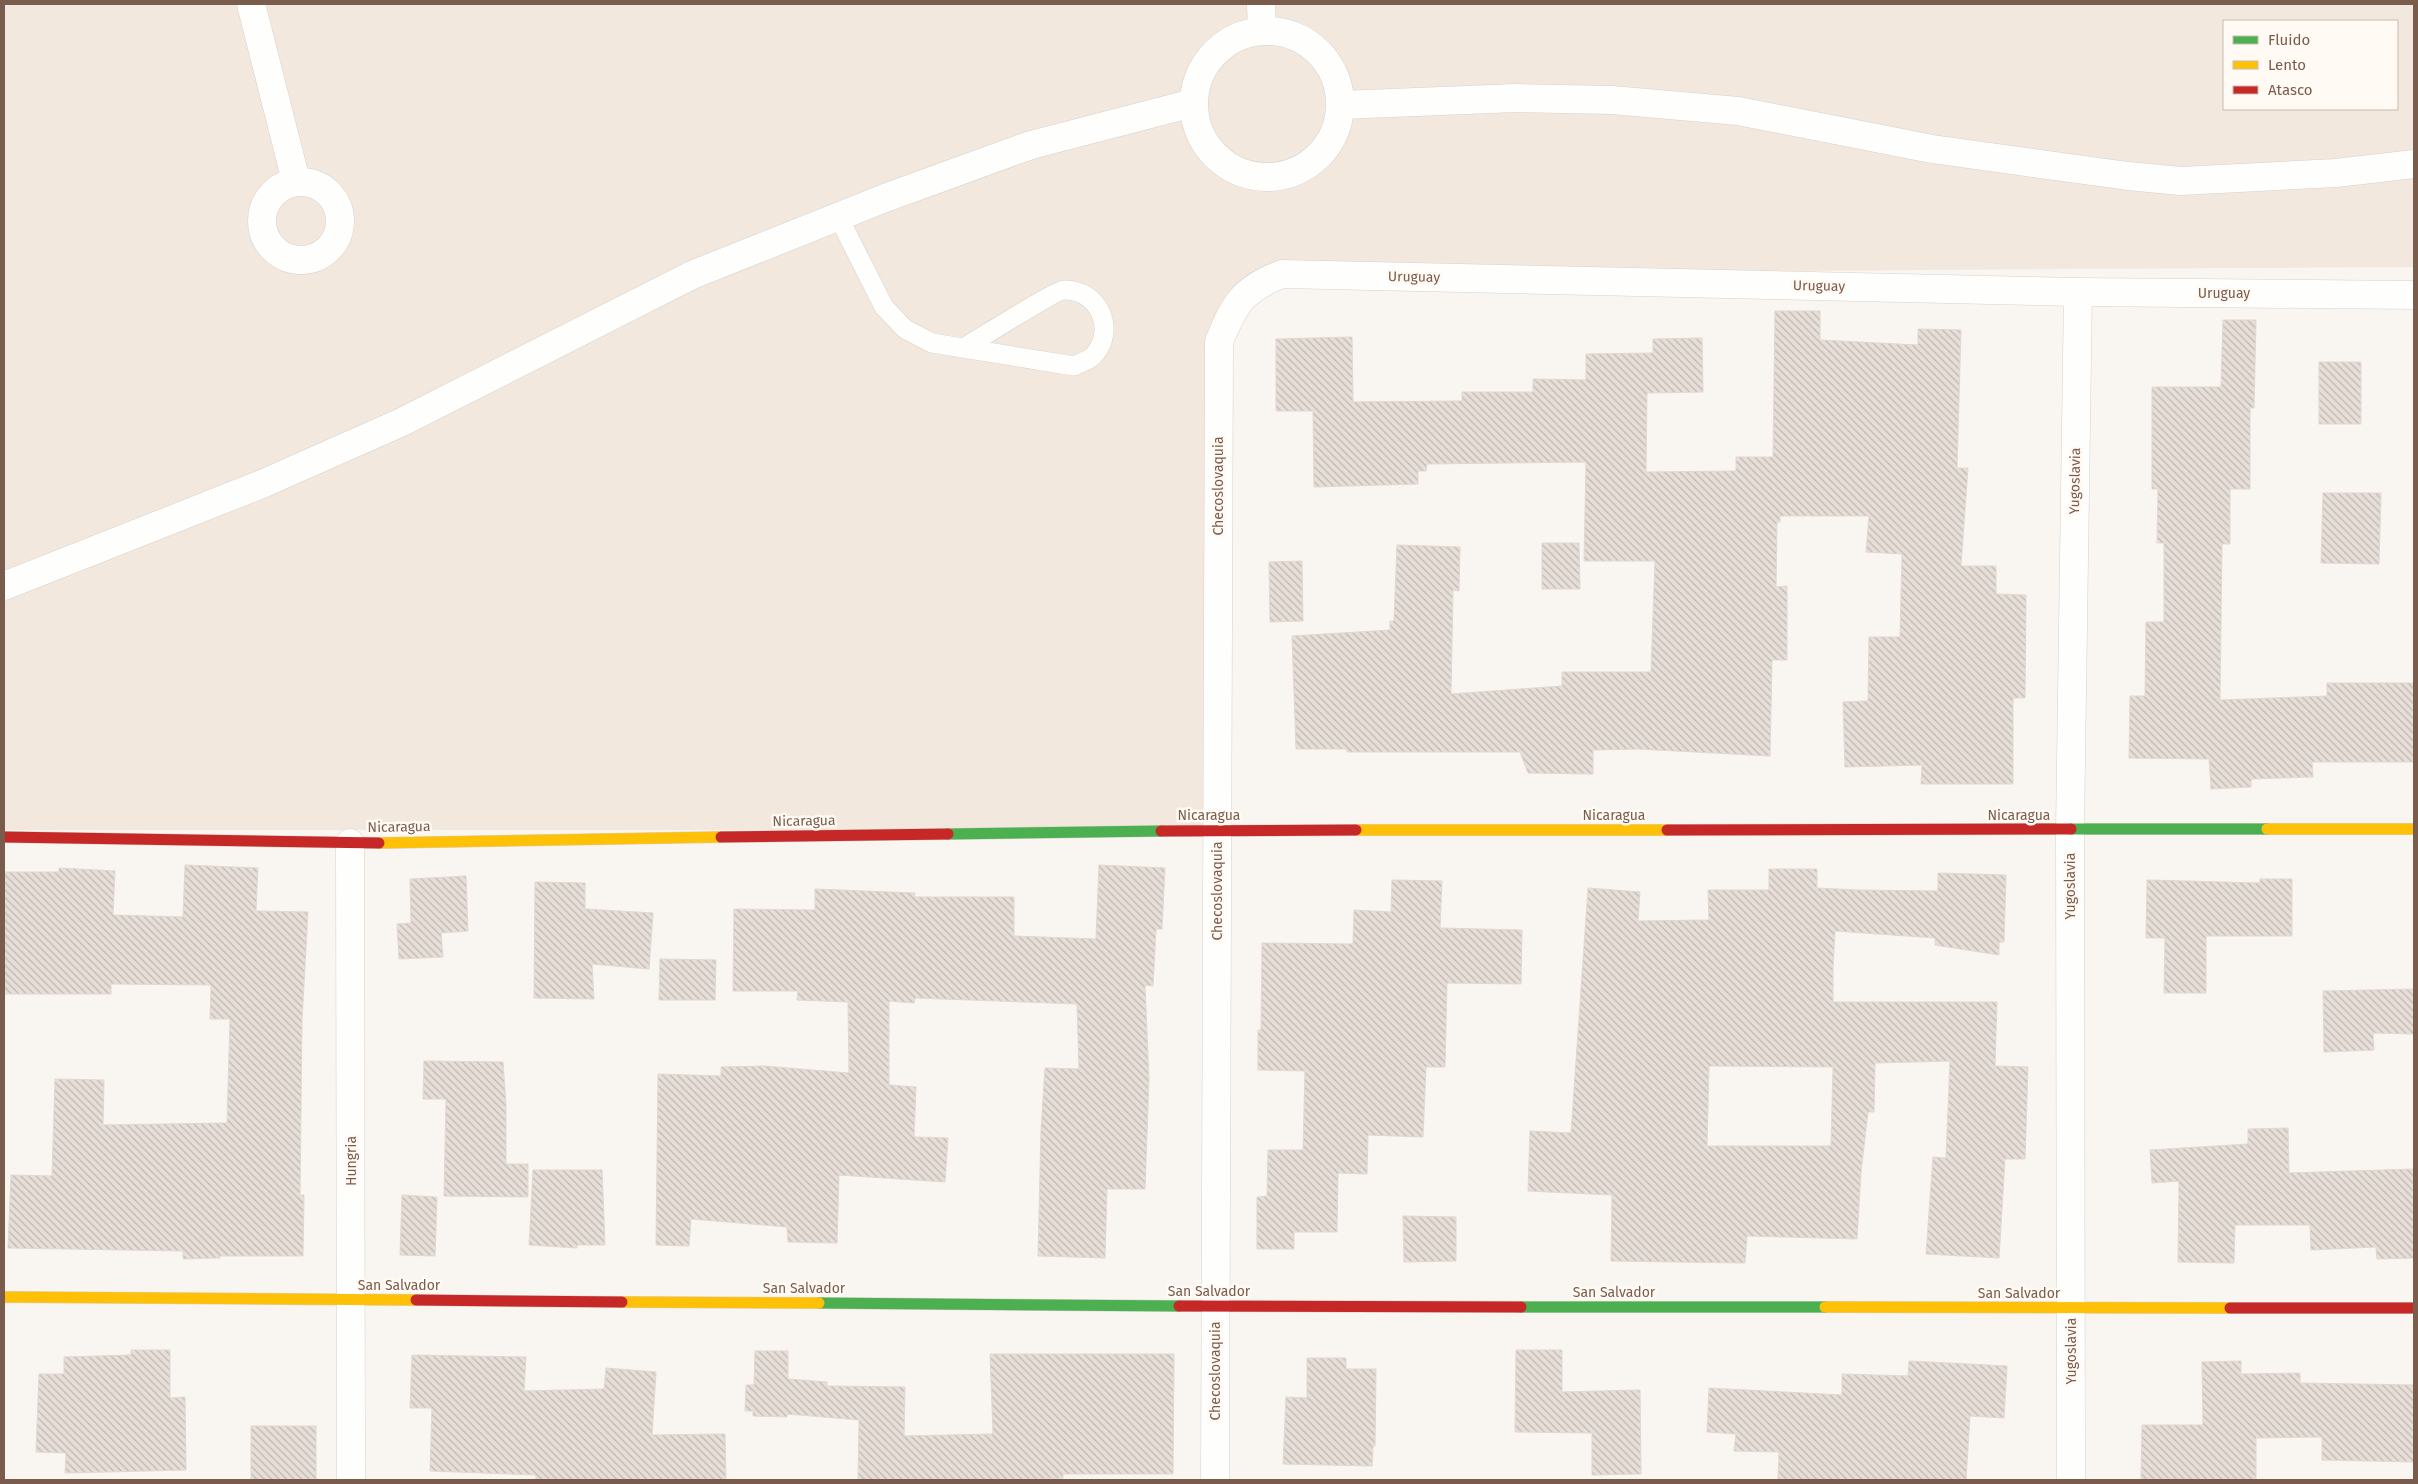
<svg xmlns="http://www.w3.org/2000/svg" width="2418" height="1484" viewBox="0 0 2418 1484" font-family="'Fira Sans',sans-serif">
<defs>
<pattern id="building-back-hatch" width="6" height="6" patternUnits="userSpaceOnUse" patternTransform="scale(1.25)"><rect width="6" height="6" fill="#e6ded7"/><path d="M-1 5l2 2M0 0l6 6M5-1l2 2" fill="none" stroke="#bfb7b1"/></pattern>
</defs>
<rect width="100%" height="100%" fill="#f9f5f0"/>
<path fill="#f2e8de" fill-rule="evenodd" d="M 4,4 L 2414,4 L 2414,267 L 1282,274 L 1234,306 L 1217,830 L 4,830 ZM 2224,21 L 2397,21 L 2397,109 L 2224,109 Z"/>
<path fill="url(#building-back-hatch)" stroke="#e2d8d2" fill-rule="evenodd" d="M 1775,311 L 1820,311 L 1820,340 L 1918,345 L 1918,329 L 1961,330 L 1957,468 L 1968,468 L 1961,566 L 1996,566 L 1996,594 L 2026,595 L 2025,698 L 2013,698 L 2013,784 L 1921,784 L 1922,765 L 1845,767 L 1843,702 L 1868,701 L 1869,637 L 1900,637 L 1902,554 L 1866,552 L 1869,516 L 1780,516 L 1780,522 L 1777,522 L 1776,587 L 1787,586 L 1787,660 L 1772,660 L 1770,756 L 1638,749 L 1593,750 L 1593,774 L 1528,773 L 1520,752 L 1347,752 L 1347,749 L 1296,749 L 1292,636 L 1390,630 L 1390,621 L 1394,621 L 1397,545 L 1460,547 L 1459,591 L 1453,590 L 1451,694 L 1562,686 L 1562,672 L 1651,672 L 1655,561 L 1584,561 L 1586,462 L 1427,464 L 1426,471 L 1418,471 L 1418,484 L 1314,487 L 1313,411 L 1276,411 L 1276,339 L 1352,337 L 1353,402 L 1462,401 L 1462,392 L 1533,392 L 1533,379 L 1586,380 L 1586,354 L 1653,353 L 1653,339 L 1702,338 L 1703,392 L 1647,393 L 1646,472 L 1736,471 L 1736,457 L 1773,457 Z
M 2223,320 L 2256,320 L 2254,408 L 2250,408 L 2250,489 L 2230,489 L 2230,544 L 2222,544 L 2220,700 L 2327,696 L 2327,683 L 2414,683 L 2414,762 L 2312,762 L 2313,777 L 2251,779 L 2251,787 L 2211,789 L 2209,759 L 2129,758 L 2130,696 L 2145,696 L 2146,622 L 2164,622 L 2164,543 L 2157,543 L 2158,489 L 2152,489 L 2152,387 L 2221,387 Z
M 2319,362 L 2361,362 L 2361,424 L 2319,424 Z
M 2323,493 L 2381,493 L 2379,564 L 2321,563 Z
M 1542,543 L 1579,543 L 1580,589 L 1542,589 Z
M 1302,561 L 1303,621 L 1270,622 L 1269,562 Z
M 185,865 L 258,868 L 256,911 L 308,912 L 302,1021 L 300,1195 L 304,1195 L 303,1256 L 220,1256 L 220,1258 L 183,1259 L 183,1251 L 8,1248 L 11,1175 L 52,1176 L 55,1079 L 104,1080 L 103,1125 L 227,1123 L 230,1019 L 210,1019 L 211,985 L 111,984 L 111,994 L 4,994 L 4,872 L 59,872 L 59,868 L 115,871 L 113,915 L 183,917 Z
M 1099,865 L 1165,868 L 1162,929 L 1156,929 L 1153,986 L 1145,985 L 1149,1079 L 1145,1189 L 1107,1189 L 1105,1258 L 1038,1256 L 1041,1130 L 1045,1068 L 1079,1069 L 1077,1004 L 915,998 L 914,1003 L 889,1001 L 889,1085 L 916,1087 L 914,1137 L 948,1138 L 945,1182 L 839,1175 L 837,1243 L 788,1242 L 787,1227 L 691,1219 L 689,1246 L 656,1245 L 658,1074 L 721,1076 L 721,1067 L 764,1066 L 849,1073 L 848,1002 L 797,1000 L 798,991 L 733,991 L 734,909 L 815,910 L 815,889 L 915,893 L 914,897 L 1014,897 L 1014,936 L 1096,939 Z
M 1769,869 L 1817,869 L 1817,888 L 1857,890 L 1938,891 L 1938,873 L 2006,875 L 2004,942 L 1999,942 L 1999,955 L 1935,945 L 1935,938 L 1835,931 L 1833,969 L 1833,1002 L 1997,1002 L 1995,1066 L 2028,1067 L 2025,1159 L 2005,1159 L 1999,1258 L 1926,1254 L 1933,1157 L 1946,1158 L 1950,1061 L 1875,1063 L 1874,1112 L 1868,1112 L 1861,1172 L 1857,1239 L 1747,1236 L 1745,1263 L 1611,1261 L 1612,1195 L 1528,1191 L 1530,1131 L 1571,1133 L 1588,888 L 1640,892 L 1638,921 L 1709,920 L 1708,890 L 1769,890 ZM 1709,1066 L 1833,1067 L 1831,1146 L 1707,1146 Z
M 466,876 L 468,931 L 441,933 L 443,957 L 399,959 L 397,924 L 411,923 L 410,879 Z
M 2260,879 L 2292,879 L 2292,936 L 2206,936 L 2206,993 L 2164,993 L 2165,938 L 2146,938 L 2147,880 L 2260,883 Z
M 1392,880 L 1442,881 L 1440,928 L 1522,930 L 1521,984 L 1447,983 L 1445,1067 L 1426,1067 L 1423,1137 L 1368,1135 L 1367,1174 L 1338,1173 L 1337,1232 L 1294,1232 L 1294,1249 L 1257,1249 L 1257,1197 L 1267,1196 L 1268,1150 L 1303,1150 L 1305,1071 L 1258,1070 L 1258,1030 L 1261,1030 L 1262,943 L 1353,944 L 1354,910 L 1391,912 Z
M 535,882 L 585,883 L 585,909 L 653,913 L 649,969 L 592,964 L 594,999 L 534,998 Z
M 660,959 L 716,960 L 715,1000 L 659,1000 Z
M 2414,989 L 2414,1034 L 2373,1033 L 2374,1050 L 2324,1052 L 2323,991 Z
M 424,1061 L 503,1062 L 506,1104 L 506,1164 L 528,1164 L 528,1197 L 444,1196 L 446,1099 L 423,1099 Z
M 2288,1128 L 2289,1173 L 2414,1169 L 2414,1258 L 2377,1259 L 2376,1247 L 2311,1250 L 2310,1225 L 2235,1225 L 2234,1263 L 2178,1262 L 2179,1181 L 2152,1183 L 2150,1150 L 2248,1144 L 2248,1129 Z
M 533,1170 L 602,1170 L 605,1245 L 577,1245 L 577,1248 L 529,1245 Z
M 402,1195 L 437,1197 L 435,1256 L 400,1255 Z
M 1403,1216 L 1456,1217 L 1456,1261 L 1404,1262 Z
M 131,1350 L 170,1350 L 170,1398 L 185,1397 L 186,1470 L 65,1473 L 66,1453 L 36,1452 L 39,1374 L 64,1374 L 64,1357 L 131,1355 Z
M 1516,1350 L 1562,1350 L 1562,1392 L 1640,1390 L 1641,1474 L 1592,1475 L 1592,1433 L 1515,1432 Z
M 755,1351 L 788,1351 L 788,1379 L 827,1382 L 827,1386 L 905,1387 L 904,1436 L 993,1434 L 990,1354 L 1174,1354 L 1173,1474 L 1063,1474 L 1063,1478 L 1023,1480 L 858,1480 L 859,1420 L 787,1414 L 787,1417 L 753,1416 L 753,1411 L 745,1411 L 746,1385 L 754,1385 Z
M 412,1355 L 526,1357 L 524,1391 L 604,1389 L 606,1368 L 656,1372 L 652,1435 L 725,1434 L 726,1480 L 536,1480 L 536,1475 L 430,1471 L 432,1408 L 410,1408 Z
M 1307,1358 L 1346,1358 L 1346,1369 L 1376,1369 L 1375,1446 L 1373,1446 L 1372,1466 L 1283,1464 L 1286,1397 L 1307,1398 Z
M 1909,1361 L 2007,1366 L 2004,1418 L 1970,1416 L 1966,1480 L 1778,1480 L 1779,1452 L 1734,1451 L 1736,1434 L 1707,1432 L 1709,1388 L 1842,1395 L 1842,1374 L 1908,1376 Z
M 2241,1361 L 2241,1374 L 2300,1373 L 2300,1383 L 2414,1385 L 2414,1462 L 2322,1460 L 2322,1437 L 2256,1438 L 2256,1480 L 2141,1479 L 2142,1425 L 2203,1425 L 2202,1362 Z
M 251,1426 L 316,1426 L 316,1480 L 251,1480 Z"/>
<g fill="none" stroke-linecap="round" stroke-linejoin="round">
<g stroke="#d7d1cb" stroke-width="20">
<path id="lane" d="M 838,216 L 884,307 L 905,329 L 932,343 L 1074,366 C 1080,363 1090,360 1094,355 C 1117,329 1098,289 1064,290 C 1056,290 979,339 965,347"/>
</g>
<g stroke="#d7d1cb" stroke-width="29">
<path id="street" d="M 251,4 L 296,181
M 1261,4 L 1262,30
M1194 104a73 73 0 1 1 146 0a73 73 0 1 1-146 0Z
M 1341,105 L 1516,98 L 1612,100 L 1738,111 L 1932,149 L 2128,176 L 2181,181 L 2336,173 L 2414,164
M262 221a39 39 0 1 1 78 0a39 39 0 1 1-78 0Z
M 4,586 L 262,484 L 402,422 L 692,275 L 885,198 L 1031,145 L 1193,103
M 350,843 L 351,1480
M 1215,1480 L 1219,342 C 1234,305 1242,289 1282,274 L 2078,292 L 2414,295
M 2071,1480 L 2070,830 L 2078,292"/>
</g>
<g stroke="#d9d2cb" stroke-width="12">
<path id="fast" d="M 2071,829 L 2267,829
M 948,834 L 1161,831
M 819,1303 L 1179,1306
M 1521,1307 L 1825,1307"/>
</g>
<g stroke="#d9d2cb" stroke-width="12">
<path id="slow" d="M 2267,829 L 2414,829
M 1356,830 L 1667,830
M 379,843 L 721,837
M 4,1297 L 416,1300
M 622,1302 L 819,1303
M 1825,1307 L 2230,1308"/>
</g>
<g stroke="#d9d2cb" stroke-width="12">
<path id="jam" d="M 1667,830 L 2071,829
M 1161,831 L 1356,830
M 4,837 L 379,843
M 721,837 L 948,834
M 416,1300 L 622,1302
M 1179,1306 L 1521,1307
M 2230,1308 L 2414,1308"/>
</g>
<use href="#lane" stroke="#fefefd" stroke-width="19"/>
<use href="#street" stroke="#fefefd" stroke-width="28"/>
<use href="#fast" stroke="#4caf50" stroke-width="11"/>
<use href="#slow" stroke="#ffc107" stroke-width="11"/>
<use href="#jam" stroke="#c62828" stroke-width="11"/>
</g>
<g text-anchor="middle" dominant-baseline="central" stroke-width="5" stroke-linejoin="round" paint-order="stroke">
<g font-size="14" fill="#7a5c4d" stroke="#fffaf3">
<text transform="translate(1414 277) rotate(1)">Uruguay</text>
<text transform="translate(1819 286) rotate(1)">Uruguay</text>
<text x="2224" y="293">Uruguay</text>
<text transform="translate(2075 481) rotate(-89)">Yugoslavia</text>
<text transform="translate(1218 486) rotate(-90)">Checoslovaquia</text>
<text x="1209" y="815">Nicaragua</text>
<text x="1614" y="815">Nicaragua</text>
<text x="2019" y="815">Nicaragua</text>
<text transform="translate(804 821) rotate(-1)">Nicaragua</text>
<text transform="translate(399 827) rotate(-1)">Nicaragua</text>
<text transform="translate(2070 886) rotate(-90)">Yugoslavia</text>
<text transform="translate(1217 891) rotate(-90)">Checoslovaquia</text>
<text transform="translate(351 1161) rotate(-90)">Hungria</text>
<text x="399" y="1285">San Salvador</text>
<text x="804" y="1288">San Salvador</text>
<text x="1209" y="1291">San Salvador</text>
<text x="1614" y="1292">San Salvador</text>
<text x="2019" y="1293">San Salvador</text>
<text transform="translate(2071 1351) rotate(-90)">Yugoslavia</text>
<text transform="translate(1215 1371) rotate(-90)">Checoslovaquia</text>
</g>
</g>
<rect width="2418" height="1484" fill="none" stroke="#7a5c4d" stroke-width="10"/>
<rect x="2223" y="20" width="175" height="90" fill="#fffaf3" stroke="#cabbb1"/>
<rect x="2233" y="36" width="25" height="8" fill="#4caf50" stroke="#cabbb1"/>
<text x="2268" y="45" font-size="15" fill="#7a5c4d">Fluido</text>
<rect x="2233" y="61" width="25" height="8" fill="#ffc107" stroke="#cabbb1"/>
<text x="2268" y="70" font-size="15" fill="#7a5c4d">Lento</text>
<rect x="2233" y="86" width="25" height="8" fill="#c62828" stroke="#cabbb1"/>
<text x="2268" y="95" font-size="15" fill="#7a5c4d">Atasco</text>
</svg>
